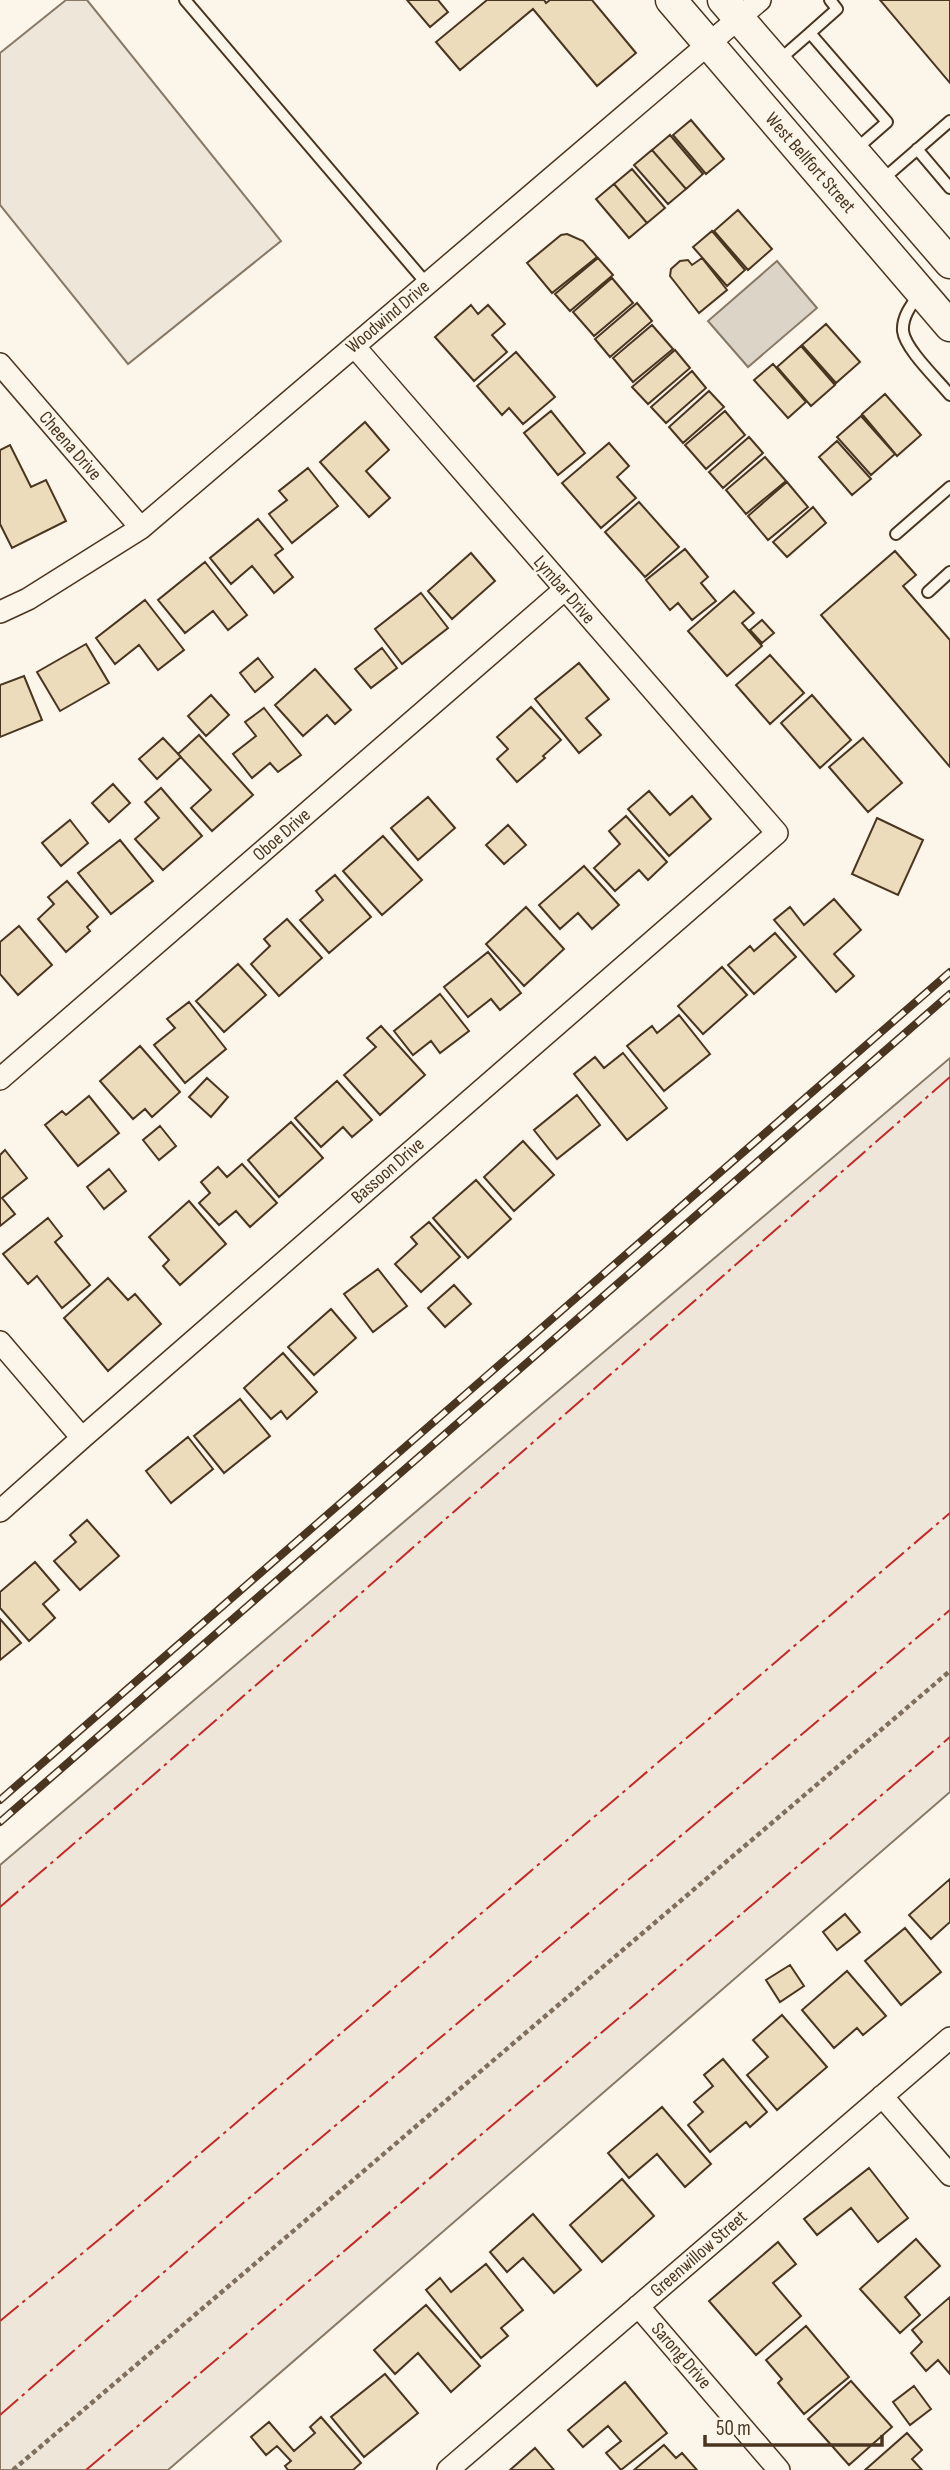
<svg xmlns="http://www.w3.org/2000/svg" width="950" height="2470" viewBox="0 0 950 2470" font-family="'Sofia Sans Condensed',sans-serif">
<rect width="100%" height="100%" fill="#fbf6e9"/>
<path fill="#ede6d9" stroke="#887966" stroke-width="2" d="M 66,0 L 87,0 L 281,241 L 128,364 L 0,205 L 0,53 Z
M 950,1058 L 950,1792 L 168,2470 L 0,2470 L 0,1865 Z"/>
<path fill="#dcd4c6" stroke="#887966" stroke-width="2" d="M 777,261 L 817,308 L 748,367 L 708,321 Z"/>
<path fill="#ecdcbc" stroke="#4a3520" stroke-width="2" d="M 407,0 L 438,0 L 448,12 L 430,27 Z
M 487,0 L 544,0 L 546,3 L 550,0 L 592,0 L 636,53 L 597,86 L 533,9 L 460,70 L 436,42 Z
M 880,0 L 950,0 L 950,83 Z
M 691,120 L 724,159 L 706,174 L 673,135 Z
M 670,135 L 703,174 L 686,189 L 652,150 Z
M 652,150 L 686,189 L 668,204 L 634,165 Z
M 632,169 L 665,208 L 647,223 L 614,184 Z
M 614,184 L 647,223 L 629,238 L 596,199 Z
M 738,210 L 772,249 L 748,270 L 714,231 Z
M 712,231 L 745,270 L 727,286 L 693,247 Z
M 567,234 L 583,241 L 597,257 L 552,293 L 527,263 L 561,235 Z
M 598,258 L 613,275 L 570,311 L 555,294 Z
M 702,258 L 727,290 L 699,313 L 670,276 L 671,269 L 680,261 L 688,260 L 692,265 Z
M 612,278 L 633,303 L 594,336 L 573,312 Z
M 637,303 L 652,321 L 610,357 L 595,339 Z
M 471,305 L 478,314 L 488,305 L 505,324 L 492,335 L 507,352 L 474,381 L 435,337 Z
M 826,324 L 860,362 L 836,383 L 802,345 Z
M 652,325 L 673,349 L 633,382 L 613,358 Z
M 801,346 L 835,385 L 811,406 L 777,367 Z
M 675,350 L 690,368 L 648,404 L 632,387 Z
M 516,352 L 555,397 L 523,424 L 509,408 L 502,415 L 477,386 Z
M 773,364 L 806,402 L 788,418 L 754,380 Z
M 692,371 L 706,388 L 666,423 L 651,407 Z
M 709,391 L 724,407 L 683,443 L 669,427 Z
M 885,394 L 921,435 L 897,456 L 862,414 Z
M 551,411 L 585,453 L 558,475 L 524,433 Z
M 725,411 L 745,435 L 706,469 L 685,445 Z
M 861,416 L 895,454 L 871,475 L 837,437 Z
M 365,422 L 389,450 L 366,471 L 390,498 L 369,517 L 320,462 Z
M 749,437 L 763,453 L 723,488 L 709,472 Z
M 837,441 L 871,479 L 852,495 L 819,457 Z
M 609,443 L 629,466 L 617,477 L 636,498 L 601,528 L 562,483 Z
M 10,445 L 31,487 L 46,480 L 66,521 L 12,548 L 0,524 L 0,450 Z
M 765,457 L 786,481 L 746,514 L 726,490 Z
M 308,468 L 338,506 L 292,543 L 269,514 L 287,500 L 279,491 Z
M 787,482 L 808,507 L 768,540 L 748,516 Z
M 639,502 L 679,547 L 645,577 L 605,532 Z
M 813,507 L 826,523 L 787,557 L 773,542 Z
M 258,519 L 283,549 L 275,555 L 293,577 L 274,593 L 252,566 L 231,584 L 210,558 Z
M 685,549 L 708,577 L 701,583 L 716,601 L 692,620 L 678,603 L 670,610 L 646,580 Z
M 895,551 L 916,575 L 903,586 L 950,640 L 950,767 L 821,615 Z
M 471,553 L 495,581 L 452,619 L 428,591 Z
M 205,562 L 247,615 L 228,630 L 213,611 L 185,633 L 158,600 Z
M 734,591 L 754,613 L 742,623 L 762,646 L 727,676 L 688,631 Z
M 421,593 L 448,628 L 402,664 L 375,629 Z
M 145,600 L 184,650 L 158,670 L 139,645 L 115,664 L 96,638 Z
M 762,620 L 774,633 L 762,643 L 750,630 Z
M 86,644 L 109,683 L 60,711 L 37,672 Z
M 382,648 L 397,668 L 371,688 L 355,669 Z
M 770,655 L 804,693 L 770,724 L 736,685 Z
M 258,658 L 273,677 L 255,692 L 240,673 Z
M 579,663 L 609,699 L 586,718 L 601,735 L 579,753 L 535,699 Z
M 315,669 L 351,710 L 335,724 L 327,715 L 303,736 L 275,705 Z
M 24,676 L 42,720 L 0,737 L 0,685 Z
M 211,695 L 229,715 L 206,736 L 188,716 Z
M 812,695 L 851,740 L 820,768 L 781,723 Z
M 531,707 L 561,740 L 543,756 L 545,758 L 517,782 L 497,759 L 508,749 L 497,737 Z
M 264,708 L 301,755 L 278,772 L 270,763 L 252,778 L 233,754 L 256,736 L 245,722 Z
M 199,735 L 253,795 L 212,831 L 191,808 L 211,790 L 178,754 Z
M 163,738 L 181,757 L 157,779 L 139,759 Z
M 863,738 L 902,783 L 868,812 L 829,767 Z
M 113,784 L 130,803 L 109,822 L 92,803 Z
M 161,788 L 202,836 L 163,870 L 135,839 L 159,818 L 145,802 Z
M 649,791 L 670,815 L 692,796 L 711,819 L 669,856 L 628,809 Z
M 428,797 L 455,828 L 418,860 L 391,828 Z
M 626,816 L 667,862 L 648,880 L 639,870 L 615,891 L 594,868 L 620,844 L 609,831 Z
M 877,818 L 923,840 L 898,895 L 852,874 Z
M 70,820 L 88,843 L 61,866 L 42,843 Z
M 508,825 L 526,845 L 504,864 L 486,845 Z
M 383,836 L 422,880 L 382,915 L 343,871 Z
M 120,840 L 153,881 L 111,914 L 78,873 Z
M 584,866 L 619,905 L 592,929 L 578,913 L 560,929 L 539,905 Z
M 335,875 L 371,917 L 329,953 L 300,920 L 323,900 L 316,891 Z
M 67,881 L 98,917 L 87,927 L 90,931 L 66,952 L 38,919 L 54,904 L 48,897 Z
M 834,899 L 861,930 L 834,954 L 854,976 L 836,992 L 774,920 L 790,907 L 804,925 Z
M 526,907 L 564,949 L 524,986 L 486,944 Z
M 287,919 L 322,958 L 279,996 L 251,964 L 270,946 L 264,939 Z
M 19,926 L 52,965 L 18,995 L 0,974 L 0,942 Z
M 775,933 L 796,957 L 754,994 L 728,965 L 750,946 L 754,951 Z
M 488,952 L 521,993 L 500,1010 L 491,999 L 468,1017 L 444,987 Z
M 238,964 L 266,995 L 224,1032 L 196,1001 Z
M 722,967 L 747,995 L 703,1034 L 678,1006 Z
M 440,994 L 469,1031 L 440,1053 L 431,1041 L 413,1055 L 394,1031 Z
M 189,1002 L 226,1049 L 185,1083 L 154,1045 L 175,1028 L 167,1019 Z
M 679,1015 L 710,1054 L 664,1091 L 627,1046 L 652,1026 L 657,1033 Z
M 381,1026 L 425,1075 L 380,1115 L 344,1075 L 376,1047 L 367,1038 Z
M 140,1046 L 180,1092 L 152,1117 L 145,1109 L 133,1119 L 100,1081 Z
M 623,1053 L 667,1108 L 627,1140 L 574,1074 L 595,1057 L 604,1068 Z
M 207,1078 L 228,1097 L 211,1117 L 189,1097 Z
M 337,1081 L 372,1120 L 352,1137 L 343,1127 L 321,1147 L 295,1118 Z
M 577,1095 L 600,1125 L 557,1159 L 534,1130 Z
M 89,1096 L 119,1133 L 78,1166 L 45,1125 L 62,1111 L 66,1115 Z
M 291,1122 L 323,1158 L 279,1197 L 248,1160 Z
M 160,1126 L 176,1146 L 159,1160 L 143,1140 Z
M 523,1141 L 554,1175 L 514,1211 L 484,1177 Z
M 5,1150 L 27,1178 L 2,1198 L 15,1214 L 0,1226 L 0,1155 Z
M 242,1164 L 277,1203 L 250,1227 L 236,1211 L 219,1225 L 199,1203 L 210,1193 L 201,1182 L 218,1167 L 227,1177 Z
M 109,1169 L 126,1191 L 104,1209 L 87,1187 Z
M 476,1180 L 511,1219 L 468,1258 L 433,1218 Z
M 189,1201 L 226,1244 L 180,1285 L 163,1266 L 169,1260 L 149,1237 Z
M 48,1218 L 62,1236 L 55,1242 L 90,1285 L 62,1308 L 37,1276 L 28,1284 L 3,1254 Z
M 429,1222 L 460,1257 L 421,1292 L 395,1264 L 417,1244 L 411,1237 Z
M 378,1269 L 407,1306 L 373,1332 L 344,1294 Z
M 108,1278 L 128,1300 L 135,1294 L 161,1324 L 108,1371 L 64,1318 Z
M 454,1285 L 471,1304 L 445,1327 L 428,1308 Z
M 331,1309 L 356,1338 L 314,1375 L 288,1347 Z
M 283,1353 L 317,1392 L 287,1419 L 281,1411 L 271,1419 L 244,1388 Z
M 240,1399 L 270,1436 L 224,1473 L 194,1436 Z
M 188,1437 L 213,1469 L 171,1503 L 146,1471 Z
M 87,1520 L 119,1556 L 80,1590 L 54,1561 L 76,1542 L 70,1535 Z
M 35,1562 L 59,1590 L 43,1604 L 55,1618 L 29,1641 L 0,1608 L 0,1592 Z
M 0,1619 L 21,1643 L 0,1660 Z
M 950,1879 L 950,1922 L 931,1939 L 909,1915 Z
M 845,1914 L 860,1932 L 837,1950 L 823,1932 Z
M 905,1928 L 941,1972 L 901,2005 L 865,1961 Z
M 790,1965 L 804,1986 L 780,2002 L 766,1980 Z
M 847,1971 L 886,2016 L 863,2035 L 857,2028 L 834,2048 L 802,2010 Z
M 782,2015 L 827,2067 L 777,2110 L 747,2075 L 768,2057 L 753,2040 Z
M 723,2059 L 767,2112 L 750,2127 L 746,2122 L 710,2152 L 688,2125 L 703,2112 L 694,2102 L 713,2086 L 704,2075 Z
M 662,2107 L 711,2164 L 685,2187 L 657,2154 L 629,2178 L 608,2153 Z
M 869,2168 L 908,2218 L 878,2242 L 851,2208 L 817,2235 L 804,2219 Z
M 622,2179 L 654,2216 L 602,2262 L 570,2225 Z
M 533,2214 L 581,2270 L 554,2293 L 523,2258 L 507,2272 L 490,2252 Z
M 916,2239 L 940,2266 L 905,2297 L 920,2315 L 900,2333 L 860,2289 Z
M 778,2242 L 796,2264 L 773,2283 L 801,2316 L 756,2355 L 709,2301 Z
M 486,2264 L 523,2310 L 501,2328 L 508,2336 L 481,2358 L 426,2290 L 440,2278 L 451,2292 Z
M 950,2297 L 950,2374 L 938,2360 L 926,2371 L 911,2353 L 922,2342 L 912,2330 Z
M 426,2305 L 480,2366 L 451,2392 L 418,2353 L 395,2374 L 374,2350 Z
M 806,2326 L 849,2377 L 804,2414 L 778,2383 L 782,2379 L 766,2360 Z
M 385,2374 L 418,2413 L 364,2457 L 331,2417 Z
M 851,2381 L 892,2427 L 849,2465 L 808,2419 Z
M 625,2382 L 667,2433 L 621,2470 L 606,2453 L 621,2441 L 608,2426 L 583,2447 L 568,2430 Z
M 914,2386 L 931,2409 L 910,2425 L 893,2402 Z
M 321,2417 L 361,2463 L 353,2470 L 288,2470 L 285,2466 L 291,2461 L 277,2446 L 266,2455 L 251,2437 L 269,2422 L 294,2451 L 315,2433 L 310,2427 Z
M 907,2433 L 922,2450 L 912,2459 L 922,2470 L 865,2470 Z
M 664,2445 L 676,2458 L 682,2453 L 697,2470 L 634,2470 Z
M 535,2448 L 554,2470 L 510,2470 Z"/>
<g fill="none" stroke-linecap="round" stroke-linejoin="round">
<g stroke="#4a3520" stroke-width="14">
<path id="service" d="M 185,0 L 427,284
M 830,0 L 837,9 L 810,33 L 887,122 L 855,150
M 778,61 L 810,33
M 917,149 L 950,188
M 882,180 L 950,121
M 919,295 C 911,305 902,317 903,331 C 905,349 938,380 950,395
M 896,534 L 950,487
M 928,592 L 950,572"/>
</g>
<g stroke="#4a3520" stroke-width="24">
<path id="minor" d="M 0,364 L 141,528
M 0,612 L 28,599 L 141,528 L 760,0
M 0,1079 L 564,590
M 0,1342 L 82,1438
M 0,1511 L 82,1438 L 777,833 L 354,346
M 882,2096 L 950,2175
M 638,2306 L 779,2470
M 448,2470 L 950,2038"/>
</g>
<g stroke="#4a3520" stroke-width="33">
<path id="secondary" d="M 671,0 L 950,326
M 723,0 L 950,263"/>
</g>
<path stroke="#7f6f5c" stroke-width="4.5" stroke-dasharray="5 3.5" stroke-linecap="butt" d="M 13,2470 L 950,1671"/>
<use href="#service" stroke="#fbf6e9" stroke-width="10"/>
<use href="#minor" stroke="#fbf6e9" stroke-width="21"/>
<use href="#secondary" stroke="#fbf6e9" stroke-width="30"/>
<g stroke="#4a3520" stroke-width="8">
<path id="rail" d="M 0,1800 L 950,972
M 0,1822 L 950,994"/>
</g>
<use href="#rail" stroke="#fbf6e9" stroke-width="5" stroke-dasharray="16" stroke-linecap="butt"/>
<path stroke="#c62828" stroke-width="2" stroke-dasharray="24 5 3.5 5" stroke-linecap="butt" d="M 0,1907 L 126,1799 L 950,1077
M 0,2321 L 113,2228 L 950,1513
M 0,2415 L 242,2204 L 950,1610
M 86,2470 L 950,1737"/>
</g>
<g text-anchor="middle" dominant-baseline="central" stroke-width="5" stroke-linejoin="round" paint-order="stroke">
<g font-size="19" fill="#4a3520" stroke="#fbf6e9">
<text transform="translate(810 163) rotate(49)">West Bellfort Street</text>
<text transform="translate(388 317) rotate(-40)">Woodwind Drive</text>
<text transform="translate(70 446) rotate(49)">Cheena Drive</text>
<text transform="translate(564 590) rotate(49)">Lymbar Drive</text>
<text transform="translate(282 835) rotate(-41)">Oboe Drive</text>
<text transform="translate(388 1171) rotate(-41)">Bassoon Drive</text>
<text transform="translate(699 2254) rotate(-41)">Greenwillow Street</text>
<text transform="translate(681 2356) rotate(49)">Sarong Drive</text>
</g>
</g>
<path d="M705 2435v10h177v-10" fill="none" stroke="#4a3520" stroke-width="3.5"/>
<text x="716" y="2435" font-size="21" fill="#4a3520" stroke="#fbf6e9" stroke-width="5" paint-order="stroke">50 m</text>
</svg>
